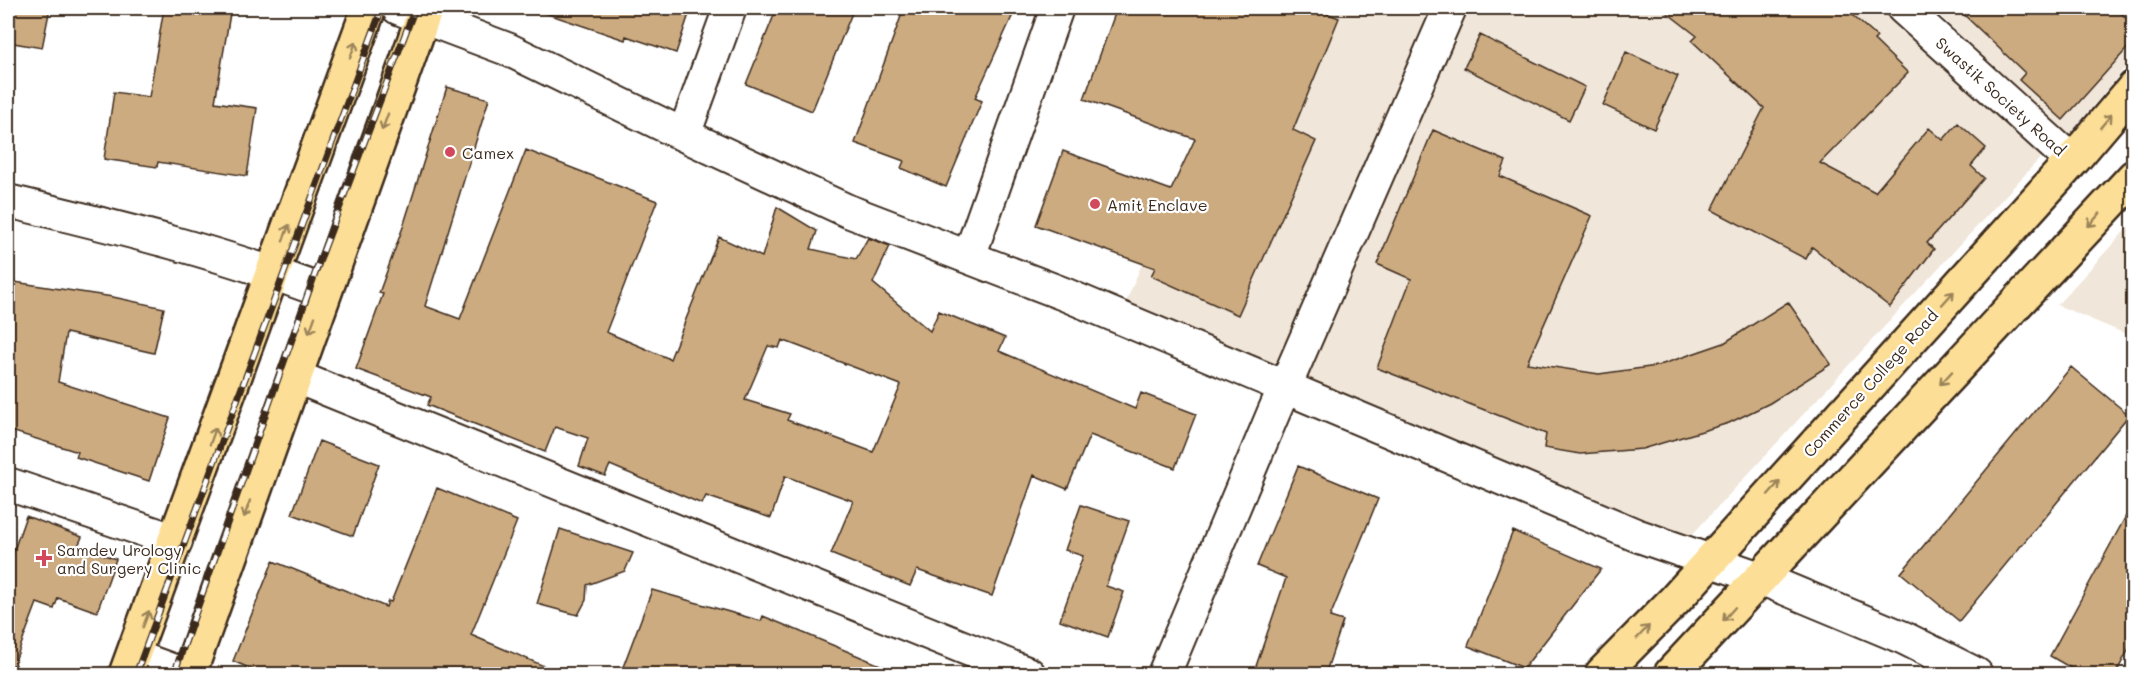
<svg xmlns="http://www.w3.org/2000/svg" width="2141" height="682" viewBox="0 0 2141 682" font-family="Mali,sans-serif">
<rect width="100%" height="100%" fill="#fff"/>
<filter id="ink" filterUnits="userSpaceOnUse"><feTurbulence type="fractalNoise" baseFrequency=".0167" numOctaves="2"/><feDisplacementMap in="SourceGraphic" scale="12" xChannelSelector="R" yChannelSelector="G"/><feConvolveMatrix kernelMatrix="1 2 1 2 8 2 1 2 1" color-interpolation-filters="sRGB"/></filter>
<g filter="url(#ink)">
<path fill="#f0e6d9" d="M 1249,8 L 1894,8 L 2042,156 L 1688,539 L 1126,302 Z
M 1932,8 L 2133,8 L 2133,58 L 2067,137 Z
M 2133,222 L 2133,337 L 2057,305 Z"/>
<path fill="#cdab80" stroke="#3b2a1e" stroke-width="1.5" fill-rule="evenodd" d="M 8,8 L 50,8 L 42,48 L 8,42 Z
M 164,8 L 231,8 L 215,102 L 257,108 L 247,176 L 158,162 L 157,167 L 104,159 L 114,92 L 149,97 Z
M 543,8 L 691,8 L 676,53 L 626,36 L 625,40 L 542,12 Z
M 777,8 L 854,8 L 812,111 L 746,84 Z
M 904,8 L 1016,8 L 975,98 L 982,101 L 946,187 L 901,168 L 904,161 L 855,143 Z
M 1117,8 L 1313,8 L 1339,18 L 1293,130 L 1316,141 L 1238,315 L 1151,276 L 1155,268 L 1036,225 L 1063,151 L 1171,190 L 1195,139 L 1084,99 Z
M 1661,8 L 1844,8 L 1877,37 L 1874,40 L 1908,73 L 1820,163 L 1875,192 L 1929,128 L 1943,140 L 1958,123 L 1986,148 L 1971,166 L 1984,178 L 1927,243 L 1934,249 L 1890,307 L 1812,247 L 1806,259 L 1712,210 L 1764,108 L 1692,41 L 1697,36 Z
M 1957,8 L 2115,8 L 2133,24 L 2133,42 L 2063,120 L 2019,80 L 2025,73 Z
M 1480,35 L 1585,87 L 1569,120 L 1464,68 Z
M 1626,52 L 1678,76 L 1654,129 L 1603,105 Z
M 447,87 L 489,99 L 425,306 L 460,319 L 526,150 L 657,201 L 606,332 L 670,359 L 719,237 L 762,257 L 777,207 L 817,231 L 811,249 L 856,259 L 868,238 L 890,246 L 873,283 L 930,331 L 939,311 L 1005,338 L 999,351 L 1135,409 L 1141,393 L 1196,414 L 1175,468 L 1090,435 L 1067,489 L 1034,475 L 992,596 L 917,570 L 910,586 L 831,554 L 853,501 L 785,476 L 771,518 L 706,496 L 702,504 L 610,465 L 605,476 L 579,466 L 588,438 L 555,427 L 545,452 L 427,405 L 431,397 L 356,369 L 383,294 L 379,293 L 403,227 ZM 782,340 L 901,385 L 873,452 L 787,420 L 790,414 L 745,400 L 768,346 L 779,348 Z
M 1433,130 L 1506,161 L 1500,176 L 1592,216 L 1527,363 L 1599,374 L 1657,366 L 1724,343 L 1788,302 L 1831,364 L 1770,403 L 1729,423 L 1642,449 L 1580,454 L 1544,448 L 1546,434 L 1377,368 L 1411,279 L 1377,264 Z
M 8,281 L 113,297 L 164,308 L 154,353 L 66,333 L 58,382 L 170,418 L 149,481 L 76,457 L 78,452 L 8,430 Z
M 2071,367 L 2129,415 L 1959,621 L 1901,573 Z
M 319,441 L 379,464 L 353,536 L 292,514 Z
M 1298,466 L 1378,499 L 1330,617 L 1343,621 L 1325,675 L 1253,675 L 1286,578 L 1257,566 Z
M 437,488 L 517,521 L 471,635 L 565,675 L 265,675 L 233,661 L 273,561 L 386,607 L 388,601 L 391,602 Z
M 2133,503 L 2133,641 L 2115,675 L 2083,675 L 2050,656 Z
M 1081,505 L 1129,521 L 1106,586 L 1124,592 L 1108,637 L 1060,620 L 1083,556 L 1065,550 Z
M 26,516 L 82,537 L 78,546 L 116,559 L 97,612 L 58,598 L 54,609 L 37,603 L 10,674 L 8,673 L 8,567 Z
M 560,529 L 633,553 L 625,571 L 587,585 L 586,600 L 578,615 L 537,604 Z
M 1513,531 L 1601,569 L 1524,668 L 1468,646 Z
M 652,590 L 761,621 L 763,616 L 904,675 L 620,675 Z"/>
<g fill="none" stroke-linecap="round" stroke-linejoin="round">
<g stroke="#3b2a1e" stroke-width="36">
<path id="minor" d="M 398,8 L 507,49 L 684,135 L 848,211 L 1064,294 L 1636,535 L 1760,578 L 1904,638 L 1976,674
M 1903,8 L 2072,161
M 684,135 L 730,8
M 8,201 C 115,227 221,252 324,292
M 969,257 L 1057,8
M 294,376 L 1029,674
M 8,484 L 176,541
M 133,656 L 182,674
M 1164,674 L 1273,414 L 1450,8"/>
</g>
<g stroke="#3b2a1e" stroke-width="38">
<path id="major" d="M 126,674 L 369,8
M 189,674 L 426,8
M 1602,674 L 1675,600 L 2072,161 L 2134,88
M 1671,674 L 2134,177"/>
</g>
<use href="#minor" stroke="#fff" stroke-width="32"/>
<use href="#major" stroke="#fcde96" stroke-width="33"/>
<g stroke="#3b2a1e" stroke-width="7">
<path id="rail" d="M 136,674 L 382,8
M 174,674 L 322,254 L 415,8"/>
</g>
<use href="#rail" stroke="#fff" stroke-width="4.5" stroke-dasharray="14" stroke-linecap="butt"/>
</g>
<defs><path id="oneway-shaft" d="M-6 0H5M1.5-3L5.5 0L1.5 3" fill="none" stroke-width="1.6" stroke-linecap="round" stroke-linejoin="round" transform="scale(1.5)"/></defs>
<g stroke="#9c845a">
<use href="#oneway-shaft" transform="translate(353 50) rotate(-70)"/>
<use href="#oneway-shaft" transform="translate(2106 121) rotate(-50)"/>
<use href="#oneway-shaft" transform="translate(385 122) rotate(110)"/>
<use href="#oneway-shaft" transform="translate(2094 220) rotate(133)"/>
<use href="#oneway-shaft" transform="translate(286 233) rotate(-70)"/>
<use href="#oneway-shaft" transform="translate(1948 298) rotate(-48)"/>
<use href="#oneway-shaft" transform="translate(312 325) rotate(110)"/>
<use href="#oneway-shaft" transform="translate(1946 378) rotate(133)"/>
<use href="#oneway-shaft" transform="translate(213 436) rotate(-70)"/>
<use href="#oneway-shaft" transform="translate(1774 488) rotate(-48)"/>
<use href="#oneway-shaft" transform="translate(247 509) rotate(109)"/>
<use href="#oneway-shaft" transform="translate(1729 614) rotate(132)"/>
<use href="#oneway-shaft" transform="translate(146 619) rotate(-69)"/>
<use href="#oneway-shaft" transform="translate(1643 632) rotate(-46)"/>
</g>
</g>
<g fill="#d1495b" stroke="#fff" stroke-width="2">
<circle cx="450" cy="152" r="6"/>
<circle cx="1095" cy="204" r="6"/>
<path d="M41 549h6v6h6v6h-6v6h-6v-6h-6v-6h6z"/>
</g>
<g text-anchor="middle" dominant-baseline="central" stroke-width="4.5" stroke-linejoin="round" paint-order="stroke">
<g font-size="16" fill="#3b2a1e" stroke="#fff">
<text transform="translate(2001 96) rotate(42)">Swastik Society Road</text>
<text transform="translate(1870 383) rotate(-48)">Commerce College Road</text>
</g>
<g font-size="16" fill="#3b2a1e" stroke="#fff" text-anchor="start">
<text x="462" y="152">Camex</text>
<text x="1107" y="204">Amit Enclave</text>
<text x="57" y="549">Samdev Urology<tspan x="57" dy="18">and Surgery Clinic</tspan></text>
</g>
</g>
<rect width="2141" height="682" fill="none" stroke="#fff" stroke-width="30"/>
<rect x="15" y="15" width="2111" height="652" fill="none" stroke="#3b2a1e" stroke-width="2" filter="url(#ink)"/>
</svg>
